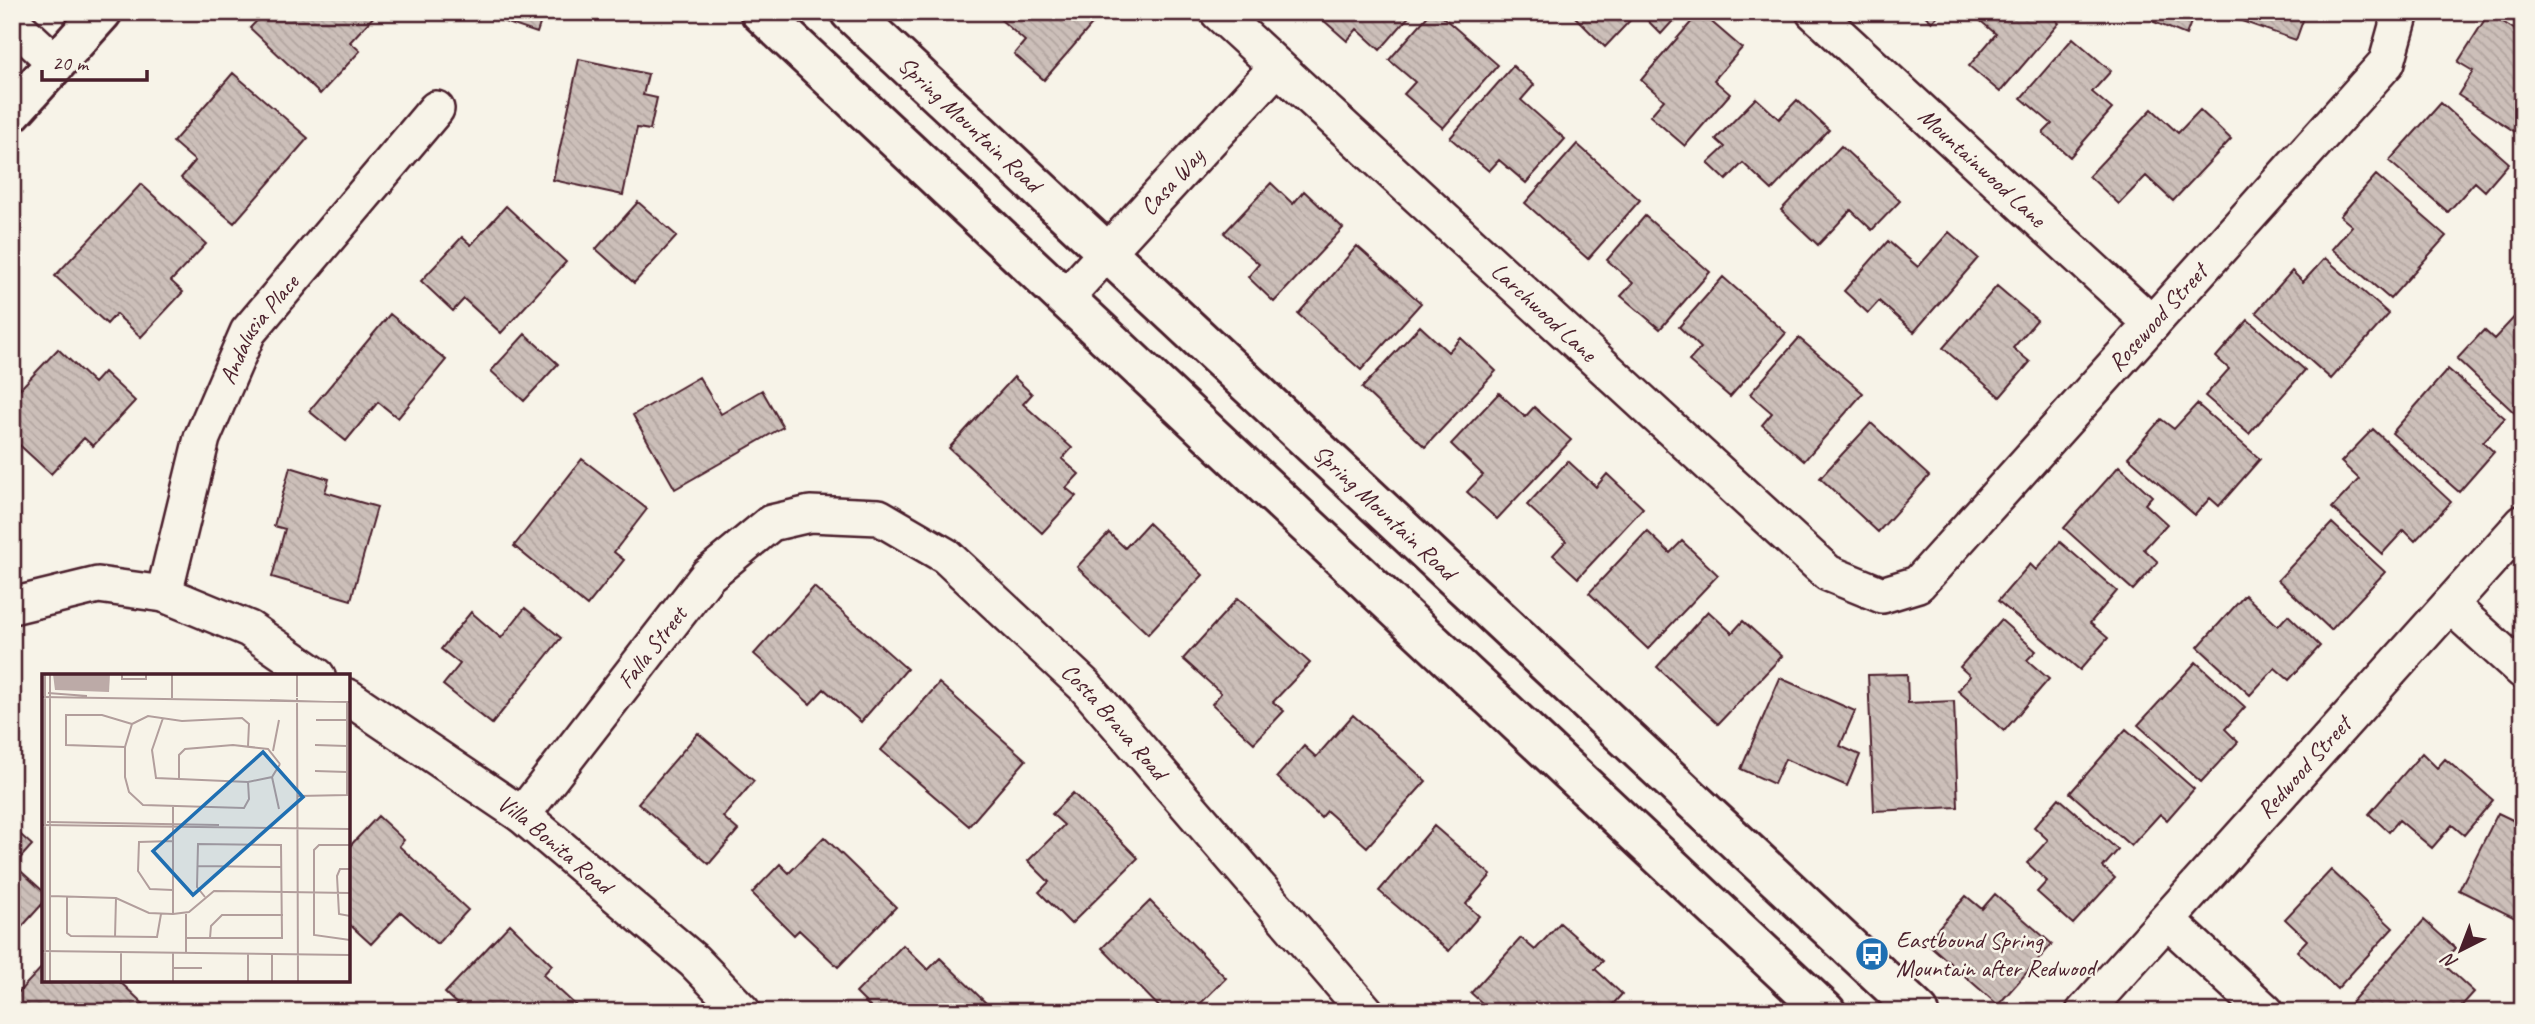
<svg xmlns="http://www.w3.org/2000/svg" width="2535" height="1024" viewBox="0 0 2535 1024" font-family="Caveat,sans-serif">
<defs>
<pattern id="building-back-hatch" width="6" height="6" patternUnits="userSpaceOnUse" patternTransform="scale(1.75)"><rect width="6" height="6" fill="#ccbfb9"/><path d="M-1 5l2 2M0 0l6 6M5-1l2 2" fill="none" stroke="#b1a49f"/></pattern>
</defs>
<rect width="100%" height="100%" fill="#f7f3e8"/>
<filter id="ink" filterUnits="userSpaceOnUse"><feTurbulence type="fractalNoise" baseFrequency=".0143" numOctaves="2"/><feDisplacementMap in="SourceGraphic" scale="14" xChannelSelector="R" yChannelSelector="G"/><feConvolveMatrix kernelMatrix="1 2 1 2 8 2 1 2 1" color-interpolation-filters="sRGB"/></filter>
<g filter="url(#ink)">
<path fill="url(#building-back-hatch)" stroke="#4a1f2b" stroke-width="2" d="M 265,12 L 378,12 L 350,42 L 360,51 L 320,94 L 250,28 Z
M 475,12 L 544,12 L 537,33 Z
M 992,12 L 1103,12 L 1044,80 L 1014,54 L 1025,41 Z
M 1314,12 L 1413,12 L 1380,50 L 1357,29 L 1347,41 Z
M 1431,12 L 1437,12 L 1498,65 L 1443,128 L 1404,94 L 1415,82 L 1389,60 Z
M 1570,12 L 1638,12 L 1605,47 Z
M 1639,12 L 1681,12 L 1661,34 Z
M 1700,12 L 1742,48 L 1714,80 L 1730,94 L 1685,146 L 1650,116 L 1664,100 L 1641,80 Z
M 1921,12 L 1941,12 L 1932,22 Z
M 1970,12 L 2047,12 L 2059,23 L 2000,92 L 1969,66 L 1996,34 Z
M 2158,12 L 2195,12 L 2186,35 L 2154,22 Z
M 2225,12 L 2306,12 L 2296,40 L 2224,15 Z
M 2489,13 L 2523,35 L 2523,137 L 2458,95 L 2473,71 L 2458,62 Z
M 2073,38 L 2111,71 L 2092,92 L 2112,109 L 2070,157 L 2043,133 L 2052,124 L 2021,98 Z
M 579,59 L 648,74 L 643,95 L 657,98 L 650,130 L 637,128 L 623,195 L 553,180 Z
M 1513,66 L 1534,85 L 1521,100 L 1565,139 L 1526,183 L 1499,160 L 1489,171 L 1450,138 Z
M 233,73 L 308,138 L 234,223 L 181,178 L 195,161 L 173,142 Z
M 1756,98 L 1779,119 L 1797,100 L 1829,130 L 1772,190 L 1743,163 L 1726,180 L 1708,163 L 1725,147 L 1716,139 Z
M 2441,103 L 2509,163 L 2485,191 L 2475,182 L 2448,212 L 2389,161 Z
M 2152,109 L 2178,133 L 2200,110 L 2231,139 L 2173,201 L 2146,176 L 2119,204 L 2089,176 Z
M 1577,144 L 1640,200 L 1588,259 L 1525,203 Z
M 1841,146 L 1900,201 L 1872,230 L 1851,210 L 1818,245 L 1781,210 Z
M 2376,175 L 2446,236 L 2390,299 L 2332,249 L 2352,226 L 2340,216 Z
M 1271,183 L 1293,204 L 1304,191 L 1343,228 L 1274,302 L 1248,277 L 1259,264 L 1224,233 Z
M 141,184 L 206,244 L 171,281 L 183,292 L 141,337 L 116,314 L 107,324 L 55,276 Z
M 638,202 L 677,236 L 634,283 L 596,249 Z
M 506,206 L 566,262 L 501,333 L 464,299 L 453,311 L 421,281 L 462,237 L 471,245 Z
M 1645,216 L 1710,272 L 1660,329 L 1621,296 L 1633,283 L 1607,260 Z
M 1949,232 L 1978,258 L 1914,332 L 1879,301 L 1868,313 L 1844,291 L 1888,241 L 1918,267 Z
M 1357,246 L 1421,303 L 1361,370 L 1298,314 Z
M 2325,258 L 2389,314 L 2331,379 L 2256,312 L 2292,271 L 2303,282 Z
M 1723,277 L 1786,333 L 1730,397 L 1689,361 L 1701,348 L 1679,327 Z
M 1997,286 L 2037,320 L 2013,348 L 2030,362 L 2000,397 L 1943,348 Z
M 2519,312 L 2523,315 L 2521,419 L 2457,359 L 2484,330 L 2494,339 Z
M 390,314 L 446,360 L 398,418 L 378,402 L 346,441 L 309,411 Z
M 2248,320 L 2305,370 L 2249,434 L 2205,396 L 2229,369 L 2216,357 Z
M 1420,326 L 1448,352 L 1461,338 L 1496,371 L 1425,447 L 1362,388 Z
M 525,334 L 558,364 L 524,401 L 491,371 Z
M 1799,338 L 1863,393 L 1804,461 L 1762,425 L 1772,413 L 1750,394 Z
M 58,349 L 94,383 L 104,372 L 135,401 L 93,446 L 84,438 L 51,474 L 12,438 L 12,379 L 21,388 Z
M 2448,369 L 2505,418 L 2483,442 L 2494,452 L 2459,492 L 2392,433 Z
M 699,377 L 721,414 L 762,390 L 783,427 L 675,489 L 633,415 Z
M 1014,377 L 1032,394 L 1023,404 L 1072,448 L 1062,459 L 1079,474 L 1066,488 L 1076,496 L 1042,533 L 949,448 Z
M 1499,393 L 1525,417 L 1534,407 L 1571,440 L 1497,519 L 1467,492 L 1483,475 L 1451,444 Z
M 2197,404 L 2260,459 L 2219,506 L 2210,498 L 2195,515 L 2128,457 L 2161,419 L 2174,429 Z
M 1871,423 L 1929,476 L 1878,532 L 1820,478 Z
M 2373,429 L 2451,502 L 2415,541 L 2404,530 L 2382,554 L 2332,508 L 2359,479 L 2341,462 Z
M 582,459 L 647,509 L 614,552 L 624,560 L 587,606 L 514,546 Z
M 1568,461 L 1596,487 L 1607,474 L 1643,508 L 1578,578 L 1553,555 L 1566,541 L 1527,505 Z
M 2119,466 L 2152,496 L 2145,504 L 2167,524 L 2144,549 L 2158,562 L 2133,590 L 2064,528 Z
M 290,467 L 329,479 L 325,492 L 377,507 L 351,600 L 272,577 L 285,529 L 274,526 Z
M 1148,523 L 1203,575 L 1148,634 L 1077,567 L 1109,533 L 1125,548 Z
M 2332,523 L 2385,572 L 2331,630 L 2278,580 Z
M 1647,531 L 1670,553 L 1682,541 L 1718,575 L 1648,649 L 1589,593 Z
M 2060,542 L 2117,591 L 2090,623 L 2108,638 L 2080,670 L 1998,601 L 2030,564 L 2036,570 Z
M 814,587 L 907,669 L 861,722 L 824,689 L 810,704 L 754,654 Z
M 2245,595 L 2278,626 L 2288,615 L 2320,646 L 2289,680 L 2275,668 L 2250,695 L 2198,647 Z
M 1238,598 L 1310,663 L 1273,702 L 1284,711 L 1254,743 L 1212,704 L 1221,693 L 1183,659 Z
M 525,608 L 561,638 L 492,724 L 443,685 L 460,664 L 441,649 L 471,612 L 501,638 Z
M 1708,611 L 1732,633 L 1743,621 L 1782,656 L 1718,724 L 1657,667 Z
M 2001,620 L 2036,651 L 2027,660 L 2049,679 L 2004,731 L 1958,691 L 1970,676 L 1960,667 Z
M 2196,662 L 2245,707 L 2225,729 L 2238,742 L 2201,782 L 2138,725 Z
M 1907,674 L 1908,703 L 1954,701 L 1958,807 L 1874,811 L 1868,675 Z
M 1780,678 L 1855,711 L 1840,746 L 1860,755 L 1847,786 L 1785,759 L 1774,784 L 1741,769 Z
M 939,683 L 1026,760 L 969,826 L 881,750 Z
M 1353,715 L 1426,781 L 1367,847 L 1327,811 L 1321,818 L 1277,777 L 1304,746 L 1316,757 Z
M 2126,729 L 2194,789 L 2167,820 L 2160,814 L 2131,846 L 2070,793 Z
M 698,733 L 754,781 L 723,817 L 738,830 L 709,864 L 638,803 Z
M 2422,753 L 2437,768 L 2445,759 L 2493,800 L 2464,835 L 2452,825 L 2432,848 L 2399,820 L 2389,832 L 2369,814 Z
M 1073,793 L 1138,858 L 1071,924 L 1039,892 L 1049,882 L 1028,861 L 1064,825 L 1052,814 Z
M 2059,798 L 2118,850 L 2103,867 L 2115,878 L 2073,924 L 2037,892 L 2047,881 L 2027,863 L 2048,840 L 2034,827 Z
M 2498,813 L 2523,825 L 2523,922 L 2459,890 Z
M 378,816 L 404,840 L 399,846 L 468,910 L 437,944 L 401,912 L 371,944 L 348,923 L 348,848 Z
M 1434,826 L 1491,875 L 1466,904 L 1479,916 L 1449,951 L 1379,891 Z
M 12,827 L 32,845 L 14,865 L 44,892 L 44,902 L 19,930 L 12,924 Z
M 824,837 L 896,907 L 838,967 L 799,930 L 794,935 L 752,893 L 780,864 L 789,873 Z
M 2331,870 L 2393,928 L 2337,989 L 2297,951 L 2307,940 L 2285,919 Z
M 1995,894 L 2052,944 L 1998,1005 L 1926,942 L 1966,896 L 1982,909 Z
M 1150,901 L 1226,978 L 1192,1012 L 1164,1012 L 1102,948 Z
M 2424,920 L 2455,948 L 2442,963 L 2474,992 L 2456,1012 L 2359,1012 L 2350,1004 Z
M 1560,923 L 1603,961 L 1595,969 L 1622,994 L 1606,1012 L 1492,1012 L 1471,993 L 1521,938 L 1535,950 Z
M 510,924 L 552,965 L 543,975 L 583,1012 L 465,1012 L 445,993 Z
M 903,945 L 928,970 L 940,958 L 986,1003 L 977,1012 L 875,1012 L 856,993 Z
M 44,965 L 44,980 L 118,980 L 152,1012 L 22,1012 L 12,999 Z"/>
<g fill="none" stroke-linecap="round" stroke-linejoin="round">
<g stroke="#4a1f2b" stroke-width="40">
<g id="minor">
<path id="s1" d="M 1218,12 L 1828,573 L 1882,595 L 1918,584 L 2387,62 L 2401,12"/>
<path id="s2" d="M 1814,12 L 2152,324"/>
<path d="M 12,22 L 56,63"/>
<path id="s3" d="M 1065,298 L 1277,67"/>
<path id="s4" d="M 164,594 L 202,438 L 248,332 L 436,109"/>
<path d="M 2450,605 L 2523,671"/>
<path d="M 12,606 L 98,585 L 164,594 L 249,629 L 317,676"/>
<path id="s5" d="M 348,697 L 522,815 L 694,961 L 743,1012"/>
<path id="s6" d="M 522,815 L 708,575 L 771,523 L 810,514 L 879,517 L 946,556 L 1085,686 L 1366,1012"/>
<path d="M 2167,920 L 2266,1012"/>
<path id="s7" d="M 2084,1012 L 2523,523"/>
</g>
</g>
<g stroke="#4a1f2b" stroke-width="44">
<g id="major">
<path d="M 760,12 L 1826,1012"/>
<path id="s8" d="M 850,12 L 1919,1012"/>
<path d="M 12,112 L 102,12"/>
</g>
</g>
<use href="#minor" stroke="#f7f3e8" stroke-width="35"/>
<use href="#major" stroke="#f7f3e8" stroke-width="38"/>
</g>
</g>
<defs>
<g id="bus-disc" transform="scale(1.75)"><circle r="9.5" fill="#1f6fb2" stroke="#f7f3e8"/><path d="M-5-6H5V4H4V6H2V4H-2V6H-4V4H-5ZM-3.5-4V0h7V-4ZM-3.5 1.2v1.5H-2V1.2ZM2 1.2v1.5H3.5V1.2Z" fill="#fff"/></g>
</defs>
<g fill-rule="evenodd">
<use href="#bus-disc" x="1872" y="954"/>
</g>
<g text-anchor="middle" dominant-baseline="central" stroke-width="5" stroke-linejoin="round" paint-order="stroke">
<g font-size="24" fill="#4a1f2b" stroke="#f7f3e8">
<text stroke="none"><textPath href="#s8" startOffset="164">Spring Mountain Road</textPath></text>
<text stroke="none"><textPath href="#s2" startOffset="229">Mountainwood Lane</textPath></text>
<text stroke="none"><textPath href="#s3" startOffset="158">Casa Way</textPath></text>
<text stroke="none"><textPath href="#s1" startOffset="443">Larchwood Lane</textPath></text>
<text stroke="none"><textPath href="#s1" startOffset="1283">Rosewood Street</textPath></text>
<text stroke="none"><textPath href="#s4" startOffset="284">Andalusia Place</textPath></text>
<text stroke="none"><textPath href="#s8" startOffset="732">Spring Mountain Road</textPath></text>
<text stroke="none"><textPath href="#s6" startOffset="212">Falla Street</textPath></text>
<text stroke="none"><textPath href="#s6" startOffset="808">Costa Brava Road</textPath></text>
<text stroke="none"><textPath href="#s7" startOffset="329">Redwood Street</textPath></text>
<text stroke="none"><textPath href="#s5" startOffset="254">Villa Bonita Road</textPath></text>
</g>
<g font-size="24" fill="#4a1f2b" stroke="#f7f3e8" text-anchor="start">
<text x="1896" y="940">Eastbound Spring<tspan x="1896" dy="28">Mountain after Redwood</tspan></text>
</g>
</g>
<g transform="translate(42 674)">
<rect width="308" height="308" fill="#f7f3e8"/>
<path d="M 11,0 L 68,0 L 67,18 L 13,16 Z" fill="#bcaaa7"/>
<path fill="none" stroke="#b29e9c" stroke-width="2" d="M 3,0 L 3,308M 8,0 L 8,308M 80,0 L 80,5 L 104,5 L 104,0M 6,19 L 45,22M 0,23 L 308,28M 255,23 L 255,0M 130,24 L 130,0M 255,24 L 256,308M 228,26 L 285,28M 121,44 L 110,76 L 114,104 L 206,108 L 230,103 L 238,90M 274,46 L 305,46M 90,50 L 83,73 L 83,103 L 87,118 L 101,131 L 202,134 L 207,125 L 206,108M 90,50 L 106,42 L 140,47 L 200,44 L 207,50 L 206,72M 273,71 L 305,72M 83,73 L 24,71 L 24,41 L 60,41 L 90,50M 231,77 L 237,46M 273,97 L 305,98M 230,103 L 237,135M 137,104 L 137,81 L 143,75 L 191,71 L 226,75 L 238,90M 256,122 L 305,121 L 305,28M 5,148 L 177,151M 0,151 L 308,155M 131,167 L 97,168 L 96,197 L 108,215 L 131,216M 308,171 L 277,171 L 272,176 L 272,261 L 308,266M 155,192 L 240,193M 308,195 L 298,195 L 295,202 L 297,240 L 308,242M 8,222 L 74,224 L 107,239 L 131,240 L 147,238 L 172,217 L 308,219M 25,223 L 25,259 L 29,262 L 115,263 L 119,240M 131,240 L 131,132M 73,263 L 74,224M 144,264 L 240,264 L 239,171 L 156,170 L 155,213 L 163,223M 168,264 L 169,252 L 180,241 L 241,241M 0,277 L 308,281M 144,279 L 144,240M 206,280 L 206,308M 230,280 L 230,308M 131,294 L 160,294M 79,308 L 79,278M 131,308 L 131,279"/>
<path fill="#1f6fb2" fill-opacity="0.15" stroke="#1f6fb2" stroke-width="3.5" d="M 221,78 L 261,123 L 151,221 L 111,177 Z"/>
<rect width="308" height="308" fill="none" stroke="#4a1f2b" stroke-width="3.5"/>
</g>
<rect width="2535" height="1024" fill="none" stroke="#f7f3e8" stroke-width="42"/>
<rect x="21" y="21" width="2493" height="982" fill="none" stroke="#4a1f2b" stroke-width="2.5" filter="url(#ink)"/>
<g transform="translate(2461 950) rotate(222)" stroke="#f7f3e8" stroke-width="5" paint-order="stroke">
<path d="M0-5L12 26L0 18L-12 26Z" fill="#4a1f2b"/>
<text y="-10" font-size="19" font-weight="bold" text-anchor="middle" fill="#4a1f2b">N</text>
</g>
<path d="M42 70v10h105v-10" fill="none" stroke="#4a1f2b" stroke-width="3.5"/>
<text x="52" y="70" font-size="21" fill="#4a1f2b" stroke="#f7f3e8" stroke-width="5" paint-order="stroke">20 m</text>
</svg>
